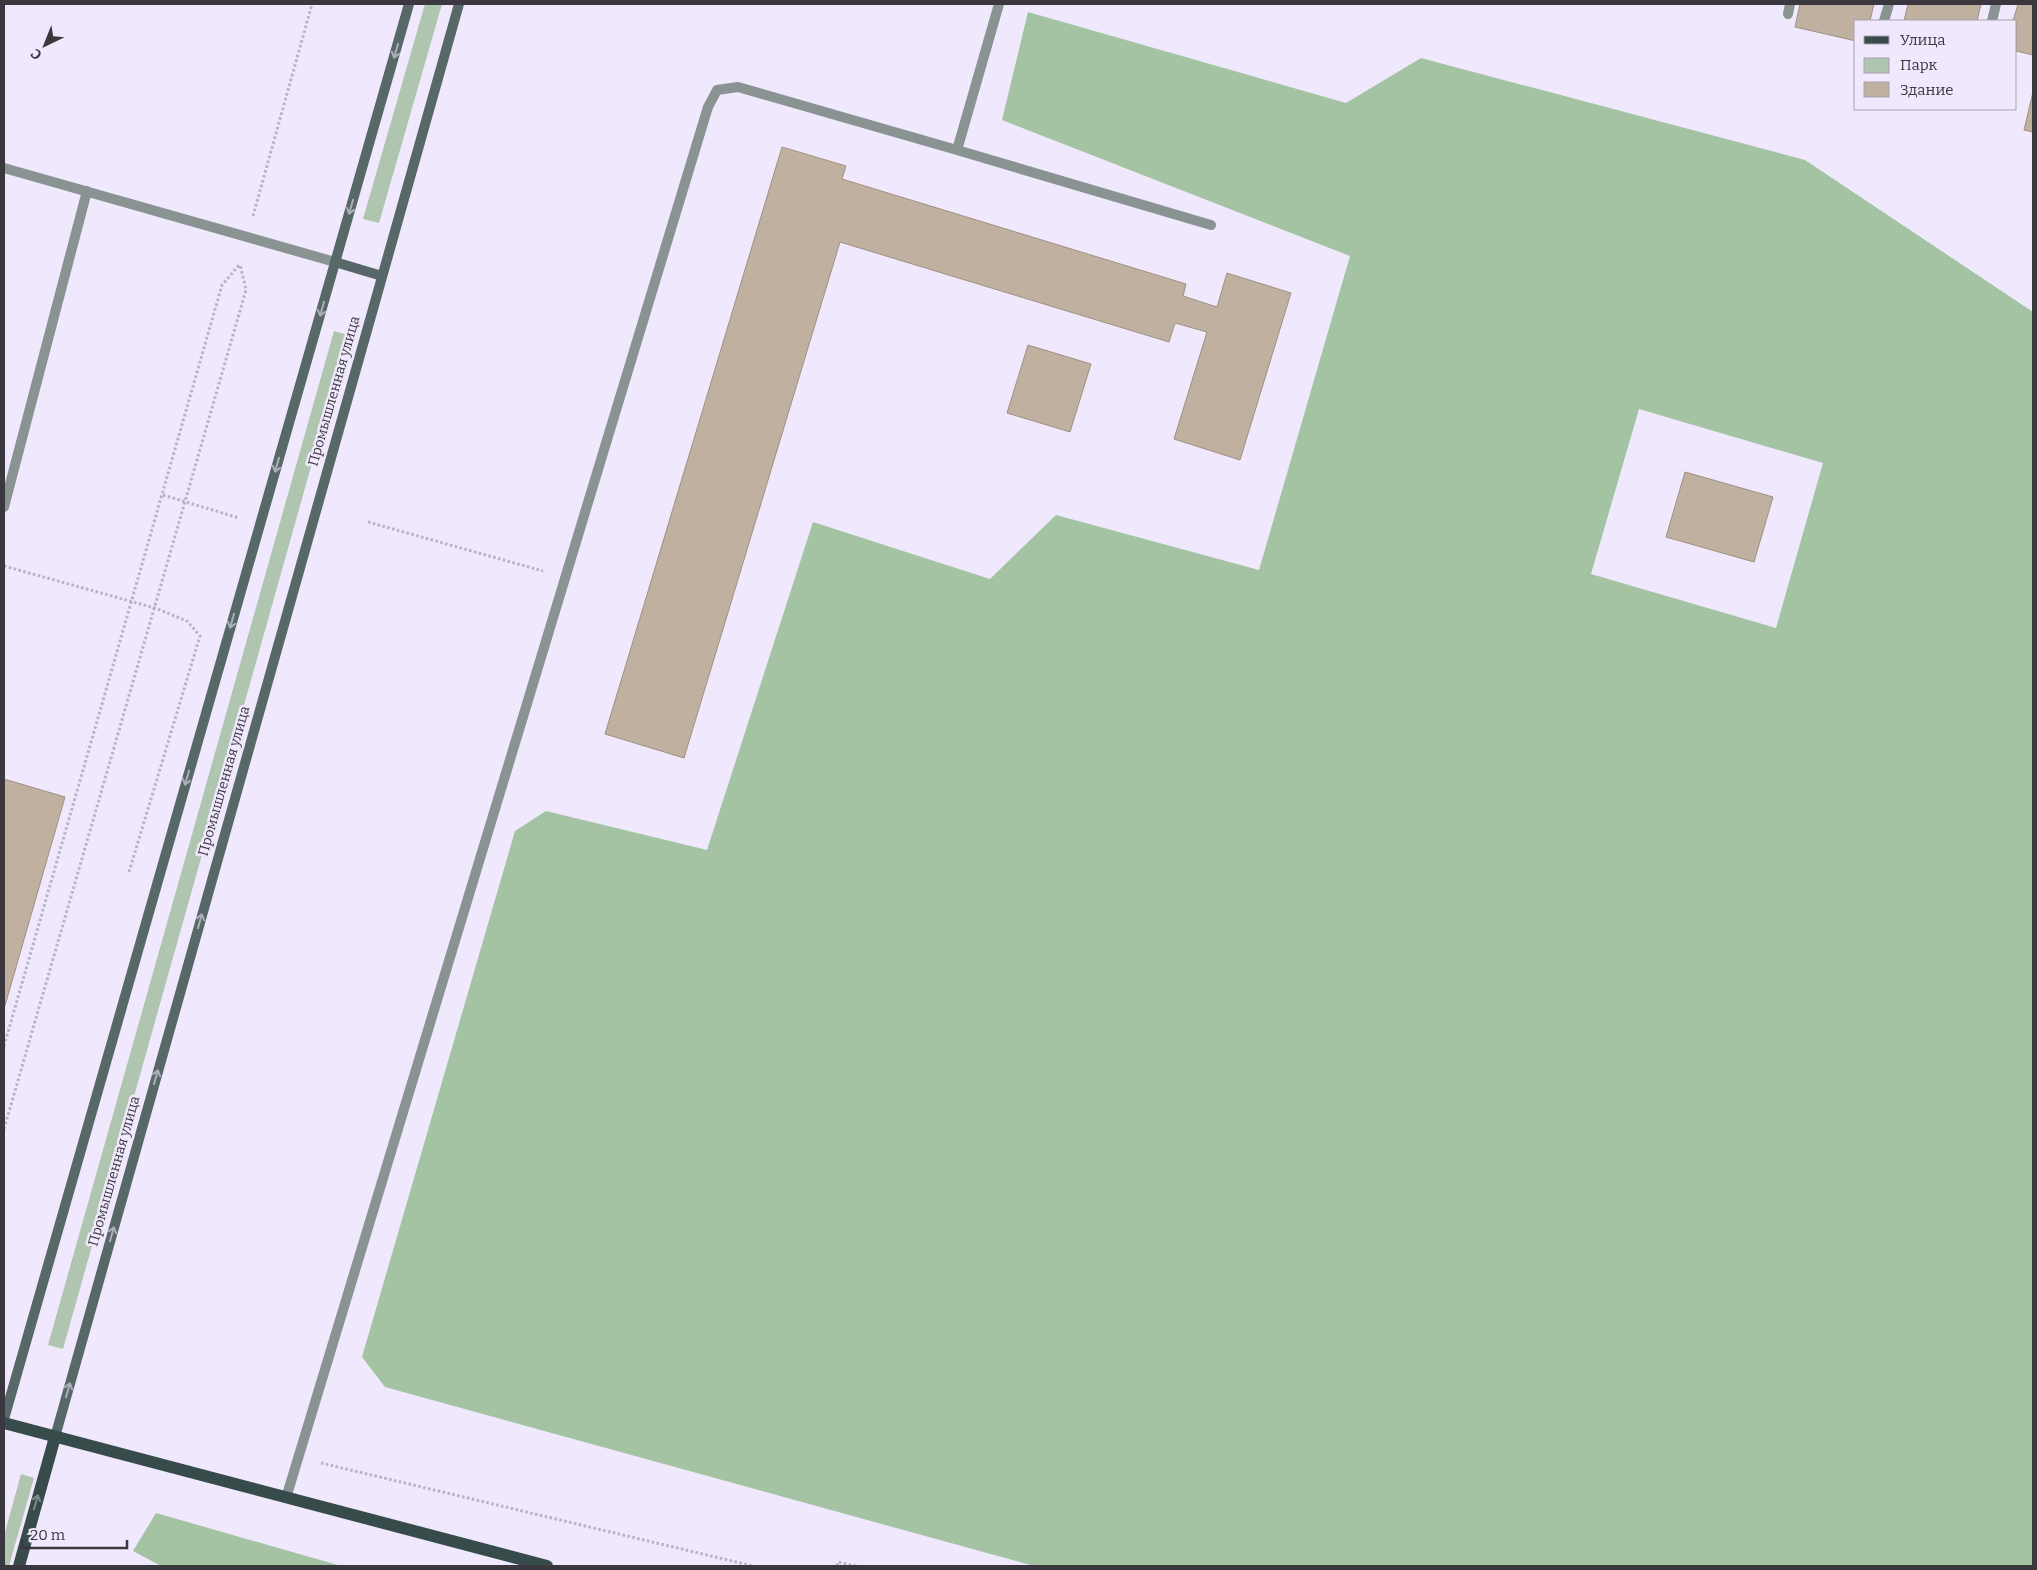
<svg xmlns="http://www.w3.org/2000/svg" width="2037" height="1570" viewBox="0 0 2037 1570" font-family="Bitter,serif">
<rect width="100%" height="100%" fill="#f0e8fc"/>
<path fill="#afc5af" d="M 425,4 L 442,4 L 379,223 L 363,219 Z
M 334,331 L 348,335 L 63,1349 L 48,1345 Z
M 21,1474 L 34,1478 L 9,1566 L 4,1566 L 4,1536 Z"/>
<path fill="#a3c3a3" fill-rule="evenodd" d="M 1028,12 L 1346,103 L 1421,58 L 1805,160 L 2033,312 L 2033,1566 L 1034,1566 L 385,1387 L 362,1357 L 515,831 L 546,811 L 707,850 L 813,522 L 990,579 L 1056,515 L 1259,570 L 1350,256 L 1002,120 ZM 1639,409 L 1823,463 L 1776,628 L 1591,574 Z
M 156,1513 L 341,1566 L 161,1566 L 133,1551 Z"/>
<path fill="#bfb0a0" stroke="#a09081" d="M 1800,4 L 1874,4 L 1870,21 L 1856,21 L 1856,41 L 1795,27 Z
M 1908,4 L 1981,4 L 1977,21 L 1904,21 Z
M 2018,4 L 2033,4 L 2033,55 L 2016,51 L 2016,21 L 2013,21 Z
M 2033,92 L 2033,132 L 2024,130 Z
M 782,147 L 846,166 L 842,179 L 1186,284 L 1183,296 L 1217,307 L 1227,273 L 1291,293 L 1240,460 L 1174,439 L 1207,332 L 1175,323 L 1169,342 L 840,242 L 684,758 L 605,734 Z
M 1028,345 L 1091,364 L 1070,432 L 1007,413 Z
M 1685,472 L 1773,497 L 1754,562 L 1666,537 Z
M 4,779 L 65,797 L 4,1009 Z"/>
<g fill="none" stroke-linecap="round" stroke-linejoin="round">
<path stroke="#b8b2c2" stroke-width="3" stroke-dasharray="2.5 2.5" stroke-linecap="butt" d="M 253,216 L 312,4
M 163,495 L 239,518
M 368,522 L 543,571
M 4,566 L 155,608 L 187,621 L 200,636 L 129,872
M 4,1046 L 222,285 L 240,264
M 4,1129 L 246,290 L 240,264
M 321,1463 L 753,1566
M 837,1566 L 838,1562 L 856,1566"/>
<path stroke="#889392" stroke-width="10" d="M 1788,14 L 1790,4
M 1884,21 L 1889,4
M 1992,21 L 1996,4
M 957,150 L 999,4
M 4,168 L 335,262
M 4,507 L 87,191
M 286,1498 L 708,107 L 717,90 L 738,87 L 957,150 L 1211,225"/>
<path stroke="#586868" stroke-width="10" d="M 335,262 L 382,276
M 4,1419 L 409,4
M 55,1437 L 459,4"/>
<path stroke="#374b4b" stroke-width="12" d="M 4,1423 L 547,1566
M 19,1566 L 55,1437"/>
</g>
<defs><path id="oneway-shaft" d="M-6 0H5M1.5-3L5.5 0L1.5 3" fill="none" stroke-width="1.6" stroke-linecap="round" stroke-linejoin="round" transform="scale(1.25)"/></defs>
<g stroke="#acaeb9">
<use href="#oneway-shaft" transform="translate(396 51) rotate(106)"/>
<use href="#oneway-shaft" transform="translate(351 207) rotate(106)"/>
<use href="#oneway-shaft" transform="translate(322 309) rotate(106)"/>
<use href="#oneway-shaft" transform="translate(277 465) rotate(106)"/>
<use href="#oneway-shaft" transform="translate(232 621) rotate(106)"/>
<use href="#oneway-shaft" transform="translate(187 778) rotate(106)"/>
<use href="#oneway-shaft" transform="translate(200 921) rotate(-74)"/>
<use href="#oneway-shaft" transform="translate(156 1077) rotate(-74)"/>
<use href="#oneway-shaft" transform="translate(112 1234) rotate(-74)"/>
<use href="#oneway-shaft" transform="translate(68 1390) rotate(-74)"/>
</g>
<use stroke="#818a92" href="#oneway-shaft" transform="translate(36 1502) rotate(-74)"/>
<g text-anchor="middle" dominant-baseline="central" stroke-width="5" stroke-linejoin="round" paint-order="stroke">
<g font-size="14" fill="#3a373f" stroke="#f0e8fc">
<text transform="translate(334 391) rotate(-74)">Промышленная улица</text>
<text transform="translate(224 781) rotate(-74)">Промышленная улица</text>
<text transform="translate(114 1171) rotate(-74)">Промышленная улица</text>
</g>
</g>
<rect width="2037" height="1570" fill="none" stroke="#3a373f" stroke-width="10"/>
<rect x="1854" y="20" width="162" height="90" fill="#f0e8fc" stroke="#a7a1b0"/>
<rect x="1864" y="36" width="25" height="8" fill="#374b4b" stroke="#a7a1b0"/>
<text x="1900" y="45" font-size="15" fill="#3a373f">Улица</text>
<rect x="1864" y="58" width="25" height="15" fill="#afc5af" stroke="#a7a1b0"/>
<text x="1900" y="70" font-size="15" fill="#3a373f">Парк</text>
<rect x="1864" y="82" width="25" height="15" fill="#bfb0a0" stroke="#a7a1b0"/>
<text x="1900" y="95" font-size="15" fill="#3a373f">Здание</text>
<g transform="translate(45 45) rotate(223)" stroke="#f0e8fc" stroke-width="4" paint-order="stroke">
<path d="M0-4L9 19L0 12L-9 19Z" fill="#3a373f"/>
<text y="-8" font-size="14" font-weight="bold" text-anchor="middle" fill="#3a373f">С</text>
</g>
<path d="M22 1540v8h105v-8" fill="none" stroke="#3a373f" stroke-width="2.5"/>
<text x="30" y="1540" font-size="15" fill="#3a373f" stroke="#f0e8fc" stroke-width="4" paint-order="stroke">20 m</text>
</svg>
